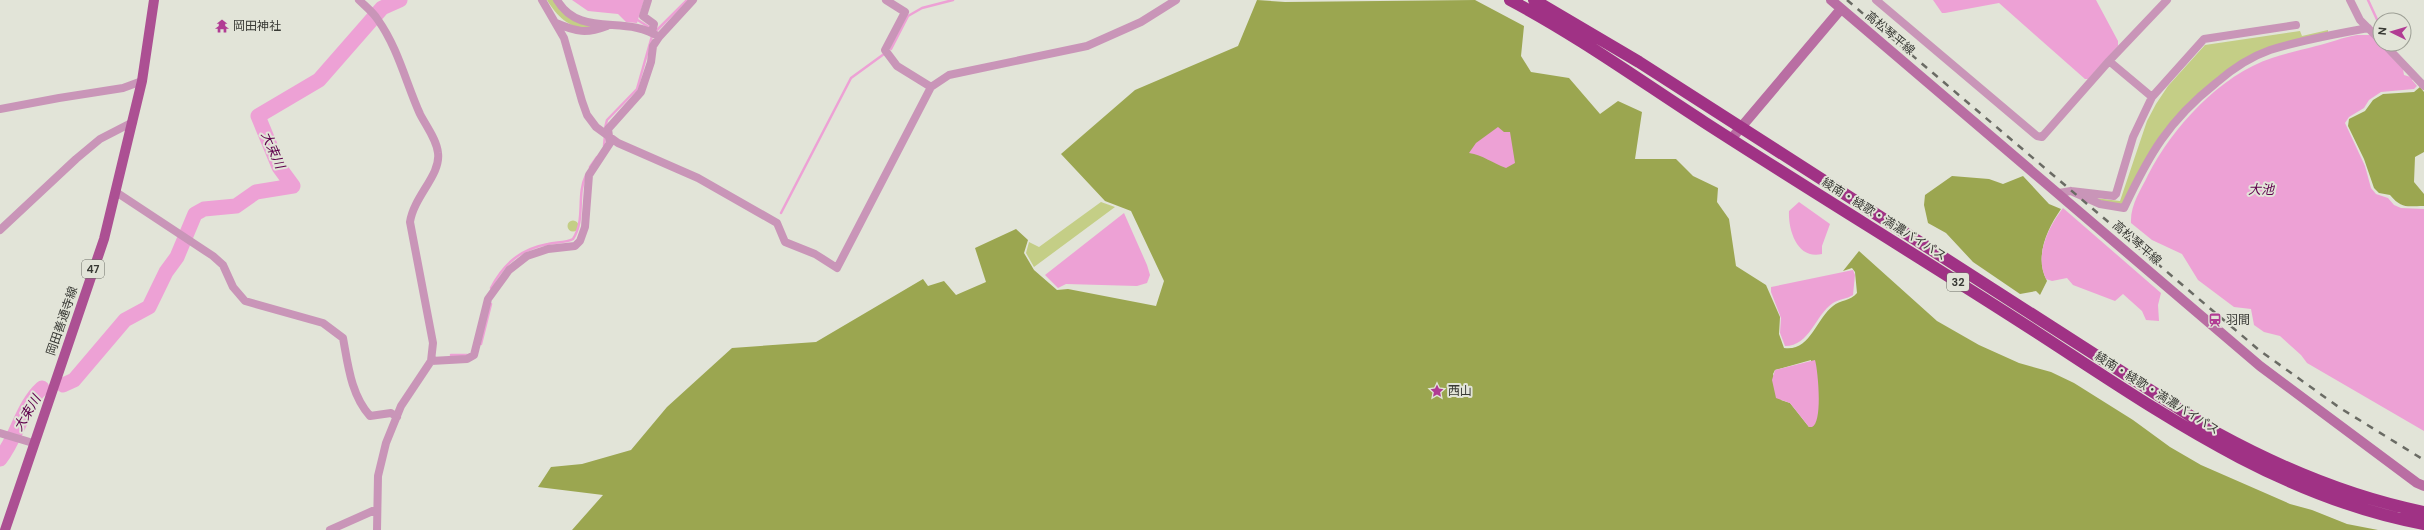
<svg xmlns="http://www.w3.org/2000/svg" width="2424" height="530" viewBox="0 0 2424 530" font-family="'DM Sans','Noto Sans JP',sans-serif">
<rect width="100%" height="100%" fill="#e2e4d8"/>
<path fill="#c4ce86" d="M 547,0 L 554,0 C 571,23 573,22 600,26 C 576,34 559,20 547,0 Z
M 2328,30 L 2328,34 L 2260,51 L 2188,103 L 2122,204 L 2114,205 L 2094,198 L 2120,201 L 2147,121 L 2156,104 L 2168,86 L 2205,45 L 2300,31 L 2302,36 Z
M 1101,202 L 1115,207 L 1034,267 L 1026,253 L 1029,242 L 1039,247 Z
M567.5 226a5.5 5.5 0 1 1 11 0a5.5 5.5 0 1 1-11 0Z"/>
<path fill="#9ba650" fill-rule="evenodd" d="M 1257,0 L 1285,2 L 1475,0 L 1524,26 L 1521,56 L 1531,72 L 1569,78 L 1600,114 L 1618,101 L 1642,112 L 1635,159 L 1676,159 L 1693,176 L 1718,188 L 1717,202 L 1729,219 L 1736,266 L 1766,285 L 1780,317 L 1779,334 L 1784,348 C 1810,352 1816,319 1833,306 C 1840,300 1851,301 1857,293 L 1855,272 L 1852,268 L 1843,271 L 1859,251 L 1937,321 L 1979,345 L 2019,363 L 2051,372 L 2074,383 L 2133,420 L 2170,447 L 2201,465 L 2290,504 L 2312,510 L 2347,524 L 2378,530 L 572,530 L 603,495 L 538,487 L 551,467 L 582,464 L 631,450 L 667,407 L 732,348 L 816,342 L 923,279 L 928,286 L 944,281 L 956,295 L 986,282 L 975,248 L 1016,229 L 1028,240 L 1024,253 L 1034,270 L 1057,290 L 1068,289 L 1156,306 L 1164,281 L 1131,211 L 1105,201 L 1061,154 L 1135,90 L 1238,46 ZM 1811,360 L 1809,427 L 1790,403 L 1781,400 L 1773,374 L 1775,370 Z
M 2420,87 L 2424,92 L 2424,152 L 2415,157 L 2414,182 L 2424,194 L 2424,206 C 2406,206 2402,209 2390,195 L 2379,193 L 2374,188 L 2364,159 L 2348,126 L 2349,119 L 2365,111 L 2373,100 L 2383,94 L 2414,92 Z
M 1952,176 L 1989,179 L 2003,184 L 2023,176 L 2049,204 L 2061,209 C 2047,229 2034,257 2047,281 L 2040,295 L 2036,291 L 2020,294 L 1973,262 L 1946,233 L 1928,223 L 1924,205 L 1925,195 Z"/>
<path fill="#eda1d5" d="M 572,0 L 644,0 L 637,23 L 626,22 L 618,14 L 588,11 Z
M 1933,0 L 2096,0 L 2118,41 L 2118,46 L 2088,79 L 2085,79 L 1999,3 L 1945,13 L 1942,13 Z
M 2357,35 L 2370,35 L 2403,69 L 2404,75 L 2414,78 L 2412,80 L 2417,86 L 2414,89 L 2381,92 L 2369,100 L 2364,108 L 2349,117 L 2345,123 L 2365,166 L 2371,188 L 2376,194 L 2388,198 L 2394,205 L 2401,208 L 2424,209 L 2424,431 L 2307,363 L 2301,355 L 2280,336 L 2264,332 L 2254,325 L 2251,309 L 2234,307 L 2198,280 L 2182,254 L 2152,240 L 2131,223 C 2130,205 2141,190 2148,175 C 2172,128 2220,75 2272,58 C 2286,53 2302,50 2316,46 C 2330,43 2343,37 2357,35 Z
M 1498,127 L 1504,132 L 1510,132 L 1515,163 L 1506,168 C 1492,163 1483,155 1469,153 L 1476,143 Z
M 1799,202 L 1830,224 L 1822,246 L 1822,254 C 1798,260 1788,231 1789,211 Z
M 2063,208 L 2161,293 L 2158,305 L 2159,321 L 2146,320 L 2142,311 L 2123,294 L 2115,301 L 2073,285 L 2067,278 L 2052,281 L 2046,279 C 2034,255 2049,226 2063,208 Z
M 1124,213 L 1147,265 L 1150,275 L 1147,283 L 1137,286 L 1066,284 L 1058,288 L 1045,275 Z
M 1853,270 L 1855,275 L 1853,295 C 1847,299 1839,299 1833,303 C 1815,315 1810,346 1785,346 L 1780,333 L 1781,318 L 1771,292 L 1771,287 Z
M 1815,360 C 1818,370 1823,423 1812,427 L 1809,427 L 1790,403 L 1776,398 L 1772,380 L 1775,370 Z"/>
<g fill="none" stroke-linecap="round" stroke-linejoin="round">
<path stroke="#eda1d5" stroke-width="2.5" d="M 2368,0 L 2380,26
M 636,19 L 652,29
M 655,32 L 687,0
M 891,49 L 908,16 L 922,8 L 953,0
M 605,128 L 607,120 L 637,89 L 652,36
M 604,146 L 605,135
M 590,167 L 597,157
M 781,213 L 851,78 L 884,54
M 491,288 C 504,263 521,249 548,244 C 556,242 566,243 573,239 C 586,219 576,196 586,175
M 481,344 L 491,304
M 451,355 L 467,355"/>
<path stroke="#eda1d5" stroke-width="15" d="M 63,385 L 74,380 L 125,320 L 149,307 L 166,272 L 177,257 L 195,214 L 204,209 L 236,206 L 256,192 L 293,186 L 279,167 L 258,116 L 319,80 L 382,8 L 400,0
M 0,459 C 17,438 22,406 42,388"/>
<path stroke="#c995b8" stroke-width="8" d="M 359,0 C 365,6 373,12 378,20 C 398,48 406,83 420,114 C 426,126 437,140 438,153 C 441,175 414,196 410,222 L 433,343 L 431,361 L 401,406 L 386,443 L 378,476 L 377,530
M 542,0 L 564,38 L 582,101 L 587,115 L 596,127 L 618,143 L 698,178 L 777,223 L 785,242 L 815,254 L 837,268 L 931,87 L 949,75 L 1087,46 L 1141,22 L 1176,0
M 557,0 C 580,39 626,14 659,37
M 648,0 L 643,16 L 654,24 L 652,32
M 886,0 L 905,12 L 885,50 L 897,66 L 931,87
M 1876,0 L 2037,136 L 2042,137 L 2109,61
M 2350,0 L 2360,20 L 2380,40
M 556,23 C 577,32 586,34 607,26
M 2384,44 L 2424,86
M 2152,97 L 2204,39 L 2296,25
M 0,109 L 59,98 L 123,88 L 142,81
M 2071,191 L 2100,204 L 2124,208 C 2149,155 2168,121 2216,83 C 2232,69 2250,57 2270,50 C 2301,40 2335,34 2368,28
M 116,192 L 213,256 L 223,265 L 233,287 L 245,301 L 323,323 L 343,338 C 348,365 351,395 370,416 L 391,413 L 397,417
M 2059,193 L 2071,191 L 2114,196 L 2116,194 L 2133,137 L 2152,97 L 2109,61 L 2167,0
M 0,230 L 76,159 L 100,139 L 133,122
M 431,361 L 467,359 L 474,355 L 488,299 L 509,270 L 527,256 L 548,249 L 575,246 L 580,241 L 585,227 L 589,175 L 610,143 L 608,129 L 641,92 L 651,62 L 653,46 L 659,37 L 693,0
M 0,433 L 33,443
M 330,530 L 377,509"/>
<path stroke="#b96ea3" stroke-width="10" d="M 1831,0 L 2260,366 L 2417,483 L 2424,486
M 1732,138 L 1841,9"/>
<path stroke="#ac5093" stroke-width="10" d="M 5,530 L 104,239 L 142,81 L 154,0"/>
<path stroke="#a03285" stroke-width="12" d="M 1510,0 C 1578,36 1639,80 1704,122 C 1814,193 1926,261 2036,332 C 2158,411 2278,497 2424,524
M 1534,0 L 1639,62 L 2217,433 C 2283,469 2350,497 2424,512"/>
<path stroke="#6a6b64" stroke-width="2.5" stroke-dasharray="7 7" stroke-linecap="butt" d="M 1847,0 L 2259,350 L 2340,408 L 2424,460"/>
</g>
<defs>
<g id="temple-bare" transform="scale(1.08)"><path d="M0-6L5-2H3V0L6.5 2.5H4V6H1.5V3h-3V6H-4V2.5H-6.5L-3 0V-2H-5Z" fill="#b13c94" stroke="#e2e4d8" stroke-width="2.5" paint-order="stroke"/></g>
<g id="station-bare" transform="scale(1.08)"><path d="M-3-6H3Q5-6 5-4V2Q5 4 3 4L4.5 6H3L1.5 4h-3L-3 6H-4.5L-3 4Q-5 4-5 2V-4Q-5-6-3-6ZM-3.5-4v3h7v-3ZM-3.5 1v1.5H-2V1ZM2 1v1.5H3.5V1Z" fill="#b13c94" stroke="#e2e4d8" stroke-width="2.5" paint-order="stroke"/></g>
<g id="sight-bare" transform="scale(1.08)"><path d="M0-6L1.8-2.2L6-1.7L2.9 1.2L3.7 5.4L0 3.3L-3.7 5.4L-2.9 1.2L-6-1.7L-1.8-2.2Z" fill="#b13c94" stroke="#e2e4d8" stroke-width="2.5" paint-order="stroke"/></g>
</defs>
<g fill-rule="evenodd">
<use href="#temple-bare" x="222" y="26"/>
<use href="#station-bare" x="2215" y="320"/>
<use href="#sight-bare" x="1437" y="391"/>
</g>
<g text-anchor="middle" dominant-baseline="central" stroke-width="4" stroke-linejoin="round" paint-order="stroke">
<g fill="#e2e4d8" stroke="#6b6c65" stroke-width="1">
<rect x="82" y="260" width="22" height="18" rx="3"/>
<rect x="1947" y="273" width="22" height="18" rx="3"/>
</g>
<g font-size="11" font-weight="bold" fill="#383934">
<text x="93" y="269">47</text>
<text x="1958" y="282">32</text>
</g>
<g font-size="12" fill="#383934" stroke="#e2e4d8" text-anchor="start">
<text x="233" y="26">岡田神社</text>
<text x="2226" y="320">羽間</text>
<text x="1448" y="391">西山</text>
</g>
<g font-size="12" fill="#383934" stroke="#e2e4d8">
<text transform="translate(1890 33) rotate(40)">高松琴平線</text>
<text transform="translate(1884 219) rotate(32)">綾南・綾歌・満濃バイパス</text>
<text transform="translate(2137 243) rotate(41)">高松琴平線</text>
<text transform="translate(62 321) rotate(-71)">岡田善通寺線</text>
<text transform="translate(2157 393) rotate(32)">綾南・綾歌・満濃バイパス</text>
</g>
<g font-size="13" font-style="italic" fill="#5e014c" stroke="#e2e4d8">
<text transform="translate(273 150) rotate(66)">大束川</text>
<text x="2261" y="189">大池</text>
<text transform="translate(27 413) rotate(-59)">大束川</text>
</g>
</g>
<g transform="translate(2392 32) rotate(275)"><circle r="19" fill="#e2e4d8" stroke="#9ea096"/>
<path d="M0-3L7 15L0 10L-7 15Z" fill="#b13c94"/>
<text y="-6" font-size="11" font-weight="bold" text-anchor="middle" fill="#383934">N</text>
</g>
</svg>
